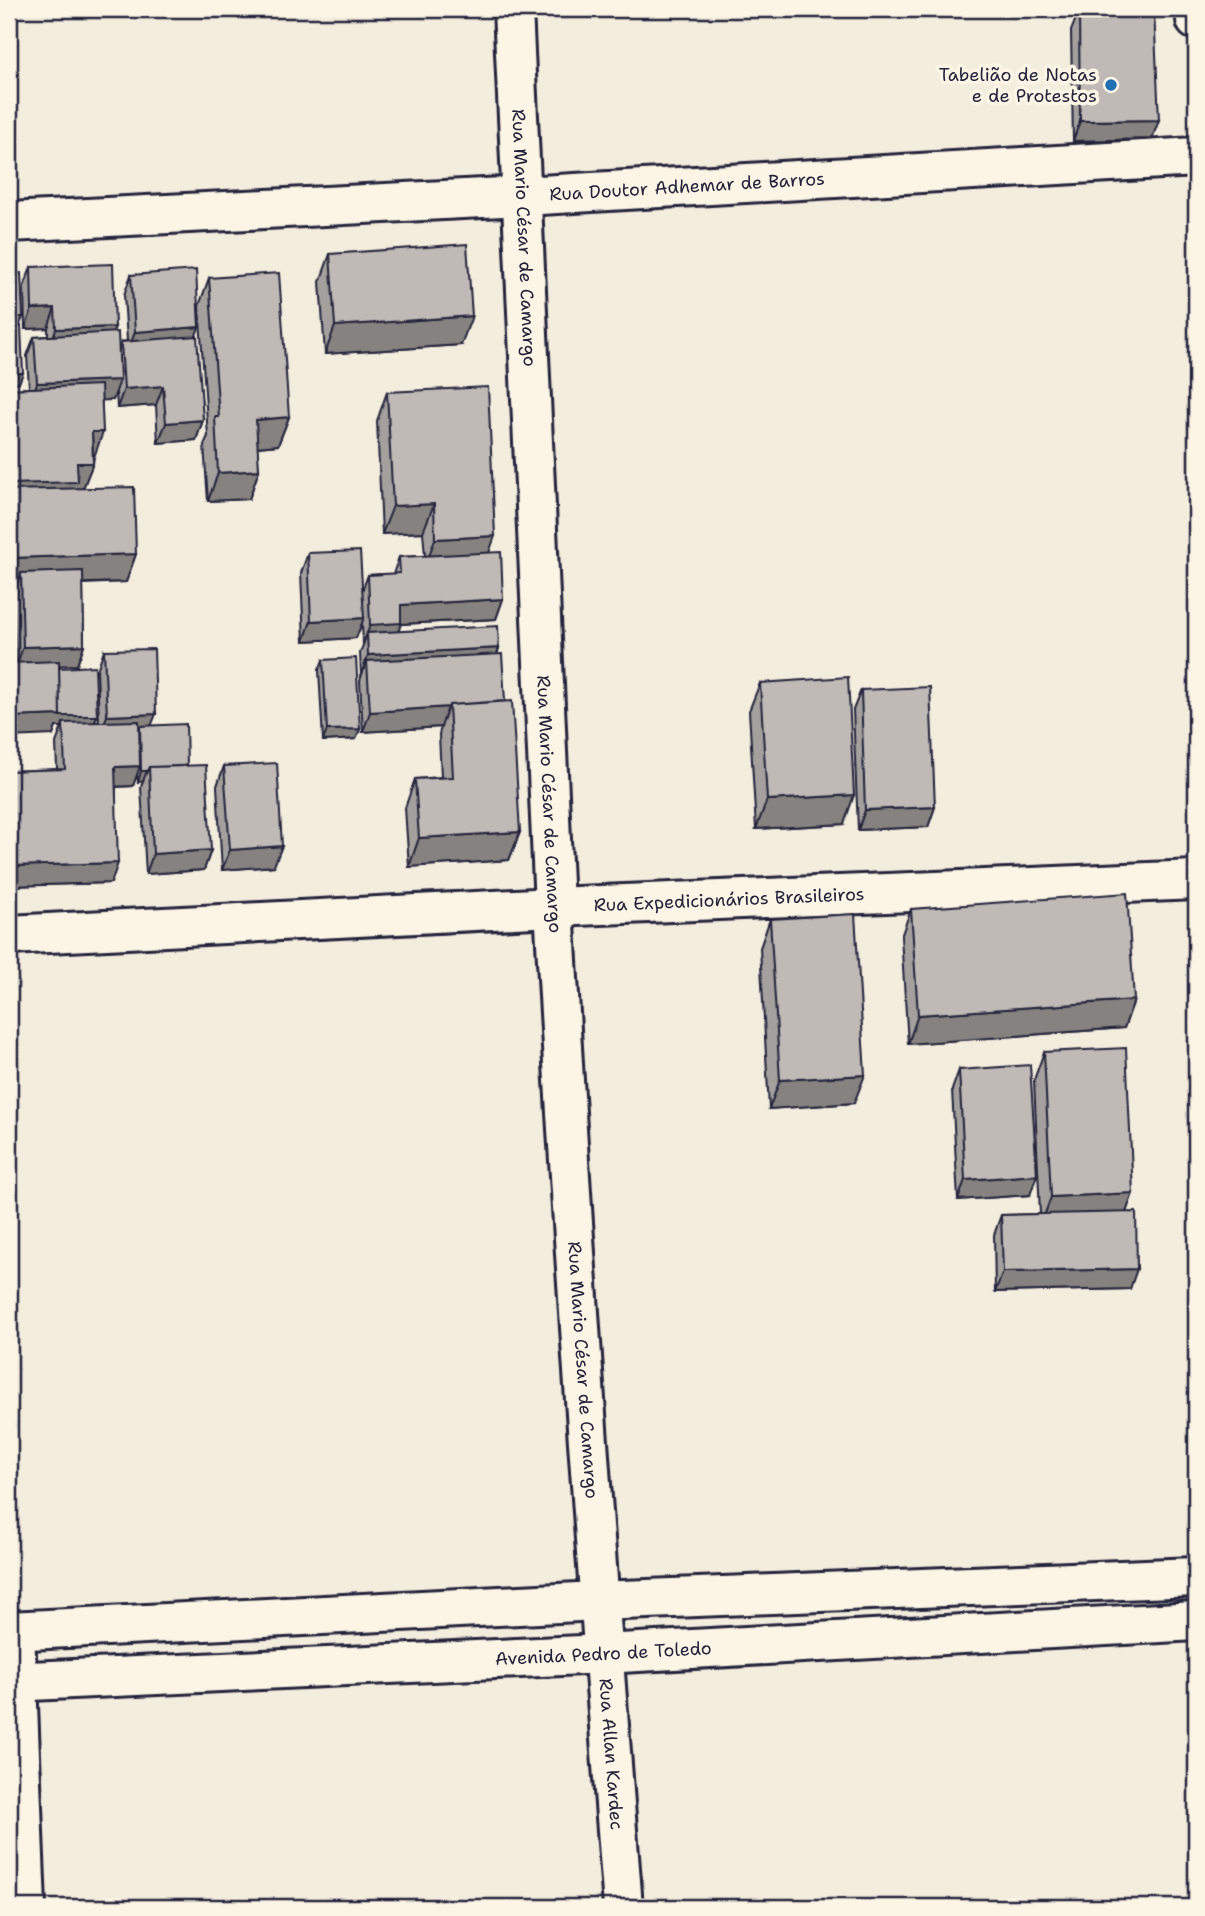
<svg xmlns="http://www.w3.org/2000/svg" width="1205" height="1916" viewBox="0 0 1205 1916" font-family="'Shantell Sans',sans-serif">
<rect width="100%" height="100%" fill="#f3edde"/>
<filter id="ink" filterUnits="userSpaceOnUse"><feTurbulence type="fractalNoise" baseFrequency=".0143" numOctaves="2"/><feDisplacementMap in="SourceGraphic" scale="14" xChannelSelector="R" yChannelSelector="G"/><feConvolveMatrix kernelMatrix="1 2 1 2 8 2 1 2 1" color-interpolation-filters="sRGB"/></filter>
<g filter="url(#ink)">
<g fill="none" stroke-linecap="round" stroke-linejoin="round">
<g stroke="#22223b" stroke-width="44">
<g id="minor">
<path id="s1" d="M 513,9 C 529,308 539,607 554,906 C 572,1240 597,1574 623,1907"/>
<path d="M 1196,9 L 1196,20"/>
<path id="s2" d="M 9,222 L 523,196 L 1196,157"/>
<path id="s3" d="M 9,935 L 554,907 L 1196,880"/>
<path d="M 15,1630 L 26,1907"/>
</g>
</g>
<g stroke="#22223b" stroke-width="44">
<g id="major">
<path d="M 9,1631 L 598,1601 L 1196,1577"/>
<path id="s4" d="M 9,1682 L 603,1654 L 1196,1621"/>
</g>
</g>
<use href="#minor" stroke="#fcf5e5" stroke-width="38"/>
<use href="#major" stroke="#fcf5e5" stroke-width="38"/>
</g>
<path fill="#a4a09d" stroke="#22223b" stroke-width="2" d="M 1079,11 L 1152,139 L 1073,141 L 1071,31 Z
M 330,254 L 461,345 L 325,354 L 320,282 Z
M 31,267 L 113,333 L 119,349 L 121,342 L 127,341 L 124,295 L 131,275 L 196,336 L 203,420 L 196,440 L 158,443 L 156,405 L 117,408 L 116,391 L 113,400 L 102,400 L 93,463 L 83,488 L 136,554 L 126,582 L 83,584 L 84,645 L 77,665 L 59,665 L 59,668 L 97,716 L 95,722 L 99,722 L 97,670 L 104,650 L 151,725 L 187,766 L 211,850 L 204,870 L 146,874 L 141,787 L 143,781 L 138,782 L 137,774 L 133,786 L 116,787 L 111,883 L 9,886 L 9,771 L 57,769 L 56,743 L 62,727 L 56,727 L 53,735 L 16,662 L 13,593 L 16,586 L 9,586 L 9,389 L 29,388 L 27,356 L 34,337 L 48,336 L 48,328 L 25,329 L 24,287 Z
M 209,278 L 289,417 L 278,445 L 257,447 L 259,470 L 249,499 L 208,501 L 204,445 L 208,436 L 199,306 Z
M 387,392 L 489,553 L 503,599 L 496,619 L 401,624 L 398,631 L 499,648 L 497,655 L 505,701 L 520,832 L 509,860 L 409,867 L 405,808 L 415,779 L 441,777 L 439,734 L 441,727 L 363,732 L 360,681 L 362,674 L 361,675 L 360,653 L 363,645 L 362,623 L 356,638 L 304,641 L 301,573 L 308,553 L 362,591 L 368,575 L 393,574 L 399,557 L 425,556 L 423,532 L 382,534 L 377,421 Z
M 323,660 L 360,729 L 356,739 L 323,741 L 319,670 Z
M 760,683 L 844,824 L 756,829 L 749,711 Z
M 861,690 L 935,807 L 928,827 L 858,830 L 853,710 Z
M 224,766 L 274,866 L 222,870 L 217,786 Z
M 911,909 L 1134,1000 L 1124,1028 L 908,1044 L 901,937 Z
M 770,919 L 854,1103 L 769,1109 L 760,948 Z
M 1044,1052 L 1133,1193 L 1126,1212 L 1130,1289 L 995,1292 L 994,1235 L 1001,1215 L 1040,1214 L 1034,1080 Z
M 959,1070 L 1030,1195 L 958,1200 L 952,1090 Z"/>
<path fill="#86827f" stroke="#22223b" stroke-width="2" d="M 1159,120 L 1152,139 L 1073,141 L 1080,121 Z
M 55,308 L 48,328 L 25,329 L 32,309 Z
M 472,316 L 461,345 L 325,354 L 335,326 Z
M 9,317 L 23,317 L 15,337 L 9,337 Z
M 115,327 L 108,347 L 49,349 L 56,329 Z
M 199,327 L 192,347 L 128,351 L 135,332 Z
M 9,373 L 23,373 L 19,383 L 9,383 Z
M 120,380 L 113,400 L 30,403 L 37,383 Z
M 163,386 L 156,405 L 117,408 L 124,389 Z
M 289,417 L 278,445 L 245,448 L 256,420 Z
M 203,420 L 196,440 L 158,443 L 166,423 Z
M 92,432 L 103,432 L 93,460 Z
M 77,463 L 93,463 L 82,491 L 9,512 L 9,484 Z
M 259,470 L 249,499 L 208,501 L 218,473 Z
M 434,504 L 423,532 L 382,534 L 393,506 Z
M 495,536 L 485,564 L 425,567 L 435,539 Z
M 136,554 L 126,582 L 21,585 L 21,573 L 16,586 L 9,586 L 9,558 Z
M 503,599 L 496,619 L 401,624 L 394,643 L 367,633 L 363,645 L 370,625 L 401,605 Z
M 364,618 L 356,638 L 304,641 L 311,621 Z
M 84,645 L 77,665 L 16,667 L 23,647 Z
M 499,648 L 492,668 L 367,661 L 362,674 L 361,675 L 368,655 Z
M 448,707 L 441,727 L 363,732 L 370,712 Z
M 156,714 L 148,734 L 140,726 L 137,735 L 99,736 L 107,716 Z
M 60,715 L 97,716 L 93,726 L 63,723 L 62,727 L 56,727 L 53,735 L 9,737 L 9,717 Z
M 360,729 L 356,739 L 323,741 L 327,730 Z
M 140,766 L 133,786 L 108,787 L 115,767 Z
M 141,771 L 147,771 L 143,781 L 138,782 Z
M 854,795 L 844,824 L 756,829 L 767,800 Z
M 935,807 L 928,827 L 858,830 L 865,810 Z
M 520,832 L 509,860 L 409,867 L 419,838 Z
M 282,846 L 274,866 L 222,870 L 230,850 Z
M 211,850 L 204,870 L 146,874 L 153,854 Z
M 118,863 L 111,883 L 9,886 L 9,866 Z
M 1134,1000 L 1124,1028 L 908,1044 L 918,1015 Z
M 865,1075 L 854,1103 L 769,1109 L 780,1080 Z
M 1037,1175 L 1030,1195 L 958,1200 L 965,1180 Z
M 1133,1193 L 1123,1221 L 1041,1225 L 1051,1197 Z
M 1137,1269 L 1130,1289 L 995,1292 L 1003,1272 Z"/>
<path fill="#bfbab6" stroke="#22223b" stroke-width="2" d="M 1102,9 L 1154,9 L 1159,120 L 1080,121 L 1079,11 Z
M 467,244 L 472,316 L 335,326 L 330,254 Z
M 113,264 L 115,327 L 56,329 L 55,308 L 32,309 L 31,267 Z
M 196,270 L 199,327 L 135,332 L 131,275 Z
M 21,273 L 23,317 L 9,317 L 9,274 Z
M 279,273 L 289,417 L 256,420 L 259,470 L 218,473 L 215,417 L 219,417 L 209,278 Z
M 21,326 L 23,373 L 9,373 L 9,327 Z
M 118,332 L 120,380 L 37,383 L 34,337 Z
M 197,336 L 203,420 L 166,423 L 163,386 L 124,389 L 121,342 Z
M 101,385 L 103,432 L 92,432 L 93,463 L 77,463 L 78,482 L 9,484 L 9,389 Z
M 488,387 L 495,536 L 435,539 L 434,504 L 393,506 L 387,392 Z
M 134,487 L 136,554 L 9,558 L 9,490 Z
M 360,551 L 364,618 L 311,621 L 308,553 Z
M 501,552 L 503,599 L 401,605 L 401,623 L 370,625 L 368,575 L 400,573 L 399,557 Z
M 83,571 L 84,645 L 23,647 L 21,573 Z
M 498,626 L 499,648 L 368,655 L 367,633 Z
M 154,649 L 156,714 L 107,716 L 104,650 Z
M 502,654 L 505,701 L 449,705 L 449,707 L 370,712 L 367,661 Z
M 356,658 L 360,729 L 327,730 L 323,660 Z
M 59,661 L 60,715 L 9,717 L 9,663 Z
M 95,666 L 97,716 L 60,716 L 59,668 Z
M 848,677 L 854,795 L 767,800 L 760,683 Z
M 930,687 L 935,807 L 865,810 L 861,690 Z
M 512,701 L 520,832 L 419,838 L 415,779 L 453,777 L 449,705 Z
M 139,721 L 140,766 L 115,767 L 118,863 L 9,866 L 9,771 L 65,769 L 63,723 Z
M 186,724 L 187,766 L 149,767 L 147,771 L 141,771 L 140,726 Z
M 277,763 L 282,846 L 230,850 L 224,766 Z
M 206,765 L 211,850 L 153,854 L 149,767 Z
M 1127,893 L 1134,1000 L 918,1015 L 911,909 Z
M 855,914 L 865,1075 L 780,1080 L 770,919 Z
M 1126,1048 L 1133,1193 L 1051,1197 L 1044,1052 Z
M 1030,1065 L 1037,1175 L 965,1180 L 959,1070 Z
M 1136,1212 L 1137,1269 L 1003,1272 L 1001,1215 Z"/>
</g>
<circle fill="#1f6fb2" stroke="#fcf5e5" stroke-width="2.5" cx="1111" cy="85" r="7"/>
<g text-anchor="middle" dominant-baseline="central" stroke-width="7" stroke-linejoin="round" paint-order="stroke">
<g font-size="18" fill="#22223b" stroke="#fcf5e5" text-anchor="end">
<text x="1097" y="75">Tabelião de Notas<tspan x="1097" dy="21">e de Protestos</tspan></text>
</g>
<g font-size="18" fill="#22223b" stroke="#fcf5e5">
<text stroke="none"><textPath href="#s2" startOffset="679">Rua Doutor Adhemar de Barros</textPath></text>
<text stroke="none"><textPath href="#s1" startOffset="229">Rua Mario César de Camargo</textPath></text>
<text stroke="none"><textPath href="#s1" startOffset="796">Rua Mario César de Camargo</textPath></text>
<text stroke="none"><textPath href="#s3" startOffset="721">Rua Expedicionários Brasileiros</textPath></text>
<text stroke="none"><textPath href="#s1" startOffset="1363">Rua Mario César de Camargo</textPath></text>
<text stroke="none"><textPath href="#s4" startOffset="595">Avenida Pedro de Toledo</textPath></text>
<text stroke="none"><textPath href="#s1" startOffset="1748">Rua Allan Kardec</textPath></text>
</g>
</g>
<rect width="1205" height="1916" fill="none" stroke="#fcf5e5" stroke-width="35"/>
<rect x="18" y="18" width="1170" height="1881" fill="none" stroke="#22223b" stroke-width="2.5" filter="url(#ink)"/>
</svg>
